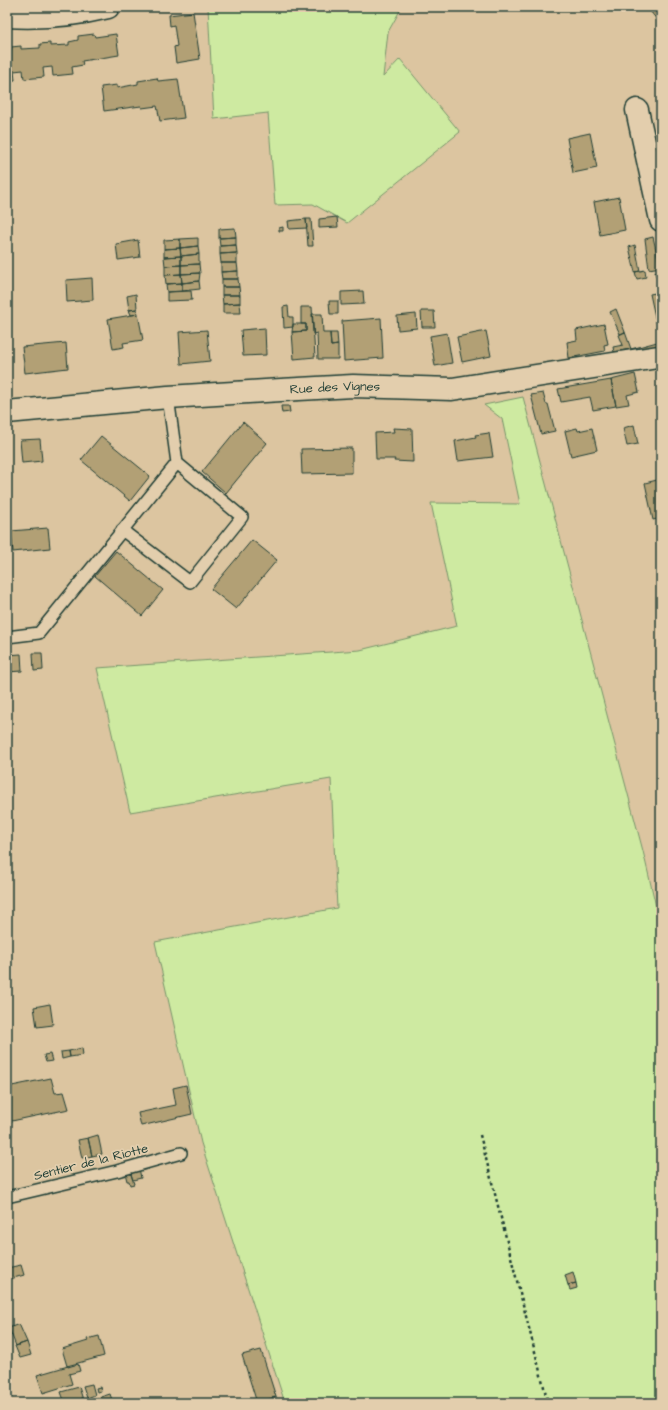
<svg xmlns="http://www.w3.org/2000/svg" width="668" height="1410" viewBox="0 0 668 1410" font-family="'Architects Daughter',sans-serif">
<rect width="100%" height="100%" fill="#dcc5a0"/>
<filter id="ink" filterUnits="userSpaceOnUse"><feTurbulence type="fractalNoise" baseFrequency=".025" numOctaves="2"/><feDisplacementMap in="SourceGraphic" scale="8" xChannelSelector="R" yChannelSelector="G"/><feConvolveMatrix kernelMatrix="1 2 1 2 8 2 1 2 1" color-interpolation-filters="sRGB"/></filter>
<g filter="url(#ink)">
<path fill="#ceeaa1" stroke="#76946a" d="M 208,7 L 402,7 L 388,32 L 383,77 L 400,59 L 460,132 L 347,223 L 313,204 L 275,205 L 268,113 L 214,119 Z
M 523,397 L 643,851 L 661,928 L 661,1403 L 285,1403 L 201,1143 L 155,942 L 337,908 L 331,779 L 130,812 L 97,668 L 360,650 L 457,626 L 431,503 L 520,504 L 502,419 L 484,405 Z"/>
<path fill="#b2a075" stroke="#1f3d34" d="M 647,7 L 661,7 L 661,25 Z
M 193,12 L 200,59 L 176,63 L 174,47 L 177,46 L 174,25 L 170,26 L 169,15 Z
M 94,34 L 95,37 L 116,34 L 119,55 L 82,61 L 83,65 L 72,67 L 73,74 L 53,76 L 52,67 L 43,68 L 44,77 L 24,79 L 23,70 L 14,71 L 15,80 L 7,81 L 7,51 L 11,50 L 11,47 L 21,46 L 21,49 L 40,48 L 40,44 L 50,43 L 50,46 L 69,45 L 69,42 L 78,40 L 78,36 Z
M 157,78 L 158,81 L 178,79 L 184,118 L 160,121 L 157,106 L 142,108 L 141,106 L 104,111 L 101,87 L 117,85 L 117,88 L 138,84 L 138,81 Z
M 590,133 L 597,168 L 573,173 L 567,138 Z
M 619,197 L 625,230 L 600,235 L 594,202 Z
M 337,217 L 338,227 L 319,228 L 319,219 Z
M 306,219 L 307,228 L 289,229 L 288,221 Z
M 306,219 L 311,219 L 313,246 L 308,246 Z
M 283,227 L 283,231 L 279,231 L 279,228 Z
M 235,228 L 236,237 L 219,238 L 219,229 Z
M 236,237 L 236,245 L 220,246 L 219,238 Z
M 653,237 L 660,267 L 649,269 L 645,239 Z
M 198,238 L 198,246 L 180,248 L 180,239 Z
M 180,239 L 180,248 L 164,249 L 164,240 Z
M 138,240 L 140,257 L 118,260 L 116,244 Z
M 236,245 L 237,253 L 220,254 L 220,246 Z
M 635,245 L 640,271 L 635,272 L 629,247 Z
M 198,246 L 199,254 L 181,256 L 180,248 Z
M 180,248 L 181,256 L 164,257 L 164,249 Z
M 237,253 L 237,263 L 221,263 L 220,254 Z
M 199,254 L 199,264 L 181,265 L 181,256 Z
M 181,256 L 181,265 L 165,266 L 164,257 Z
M 221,263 L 237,263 L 238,271 L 221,272 Z
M 199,264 L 200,273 L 181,274 L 181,265 Z
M 181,265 L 181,274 L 165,275 L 165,266 Z
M 645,270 L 646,277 L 637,279 L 635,272 Z
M 238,271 L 238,279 L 222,279 L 221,272 Z
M 658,271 L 659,275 L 656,276 L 655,272 Z
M 200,273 L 199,281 L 182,283 L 181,274 Z
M 181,274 L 182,283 L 166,284 L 165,275 Z
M 92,278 L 93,300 L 67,302 L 66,280 Z
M 222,279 L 238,279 L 239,287 L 222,287 Z
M 199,281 L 200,289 L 182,291 L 182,283 Z
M 182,283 L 182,291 L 167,292 L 166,284 Z
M 222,287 L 239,287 L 240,295 L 222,295 Z
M 191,291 L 192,300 L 167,301 L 167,292 Z
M 363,291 L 364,304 L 341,305 L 341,292 Z
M 661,292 L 661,339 L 660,340 L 650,294 Z
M 136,294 L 137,309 L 129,310 L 127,296 Z
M 222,295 L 240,295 L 240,303 L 223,304 Z
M 329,301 L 338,301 L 338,314 L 330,314 Z
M 240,303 L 241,313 L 223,313 L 223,304 Z
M 288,306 L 289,317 L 293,317 L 293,327 L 284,328 L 283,307 Z
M 301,307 L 312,307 L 315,357 L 294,359 L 292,332 L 306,331 L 306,324 L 301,324 Z
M 137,309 L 138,314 L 131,315 L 129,310 Z
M 616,309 L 625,332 L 620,334 L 610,312 Z
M 421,311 L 434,311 L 435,327 L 422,327 Z
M 138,314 L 143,340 L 123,343 L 124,347 L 113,349 L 108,319 Z
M 312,314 L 322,314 L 323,333 L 330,333 L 331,346 L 338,345 L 338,359 L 318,359 L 317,333 L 313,334 Z
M 416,314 L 417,328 L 398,330 L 397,316 Z
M 381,318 L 383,358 L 344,361 L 342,321 Z
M 293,324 L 306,324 L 306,331 L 292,332 Z
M 604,324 L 608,344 L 604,345 L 605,351 L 569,358 L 567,342 L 577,340 L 576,330 Z
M 265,328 L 266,355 L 243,356 L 241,330 Z
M 207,330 L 210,361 L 181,364 L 179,332 Z
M 486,331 L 491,356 L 462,362 L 457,337 Z
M 625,332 L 631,349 L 614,352 L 613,347 L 623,345 L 619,335 Z
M 330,333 L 337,333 L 338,345 L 331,346 Z
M 447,333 L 452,363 L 435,366 L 430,336 Z
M 661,341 L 661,351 L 632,357 L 631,349 Z
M 66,343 L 68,368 L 25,373 L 22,347 Z
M 635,374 L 639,392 L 627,395 L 629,404 L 616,406 L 611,380 Z
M 611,380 L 616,406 L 593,410 L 590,397 L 561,402 L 558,389 Z
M 543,393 L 546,404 L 548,404 L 555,431 L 541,434 L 531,395 Z
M 281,406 L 289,406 L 290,412 L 282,413 Z
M 243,422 L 267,443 L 226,493 L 202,472 Z
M 634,425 L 638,444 L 627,446 L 623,428 Z
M 393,428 L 412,429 L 413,462 L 394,461 L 395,459 L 376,459 L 375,433 L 394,432 Z
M 577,428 L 578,431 L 592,428 L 597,450 L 571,456 L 565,431 Z
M 489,433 L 493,457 L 458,461 L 455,441 L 476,437 L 475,435 Z
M 101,436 L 150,476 L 130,501 L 81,460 Z
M 40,439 L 42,461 L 22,463 L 20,440 Z
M 352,448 L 352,473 L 302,474 L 301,449 Z
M 661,479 L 661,518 L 653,520 L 645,483 Z
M 48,528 L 50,548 L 13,552 L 11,531 Z
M 252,540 L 277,560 L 236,609 L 211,589 Z
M 116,551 L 163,590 L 142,616 L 95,576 Z
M 33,653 L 42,653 L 43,670 L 34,671 Z
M 21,654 L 22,671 L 7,672 L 7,655 Z
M 50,1004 L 53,1025 L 37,1027 L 34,1007 Z
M 82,1048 L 83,1055 L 70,1057 L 69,1051 Z
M 69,1051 L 70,1057 L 62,1059 L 61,1052 Z
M 50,1054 L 52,1061 L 46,1062 L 44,1055 Z
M 51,1078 L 55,1093 L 64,1092 L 69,1109 L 7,1122 L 7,1087 Z
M 186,1085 L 192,1114 L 141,1126 L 138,1113 L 176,1105 L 173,1088 Z
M 98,1135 L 102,1154 L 92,1156 L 88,1138 Z
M 88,1138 L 92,1156 L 82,1158 L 78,1140 Z
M 139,1168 L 141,1178 L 133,1180 L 130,1171 Z
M 130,1171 L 134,1184 L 130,1185 L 129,1181 L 127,1181 L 125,1173 Z
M 21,1265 L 24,1275 L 7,1280 L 7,1268 Z
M 573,1272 L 576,1283 L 568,1285 L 565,1275 Z
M 576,1283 L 577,1288 L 570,1290 L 568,1285 Z
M 19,1324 L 27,1342 L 16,1346 L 9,1328 Z
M 99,1336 L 104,1356 L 67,1366 L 62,1349 L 88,1341 L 87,1339 Z
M 27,1342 L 31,1355 L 20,1358 L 15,1346 Z
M 261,1350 L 276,1397 L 257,1403 L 242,1355 Z
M 78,1364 L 80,1371 L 69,1374 L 72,1384 L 43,1393 L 37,1375 L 68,1366 L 68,1367 Z
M 7,1371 L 11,1380 L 7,1382 Z
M 92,1384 L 95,1395 L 87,1398 L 83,1386 Z
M 79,1387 L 83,1400 L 74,1403 L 65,1403 L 61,1392 Z
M 100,1387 L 101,1391 L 97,1392 L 96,1388 Z
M 110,1394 L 113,1403 L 81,1403 L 107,1395 Z"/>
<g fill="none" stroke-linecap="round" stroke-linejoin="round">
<g stroke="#1f3d34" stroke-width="14">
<path id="lane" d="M 168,397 L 177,463
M 7,637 L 39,633 L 177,463 L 242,517 L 190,582 L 122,530
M 7,1197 L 117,1171 L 181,1153"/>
</g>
<g stroke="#1f3d34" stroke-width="25">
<g id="street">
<path d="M 7,16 C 40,18 75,15 108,7"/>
<path d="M 637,110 L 661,220"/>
<path id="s1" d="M 7,412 L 168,397 L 281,390 L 353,386 L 452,389 L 658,357 L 661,358"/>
</g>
</g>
<path stroke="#1f3d34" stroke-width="2.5" stroke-dasharray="3 3" stroke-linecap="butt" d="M 480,1135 L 548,1403"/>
<use href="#lane" stroke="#e3cead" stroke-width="11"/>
<use href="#street" stroke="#e3cead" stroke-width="22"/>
</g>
</g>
<g text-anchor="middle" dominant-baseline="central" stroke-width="3.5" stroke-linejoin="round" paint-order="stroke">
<g font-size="13" fill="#1f3d34" stroke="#e3cead">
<text stroke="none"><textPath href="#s1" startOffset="329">Rue des Vignes</textPath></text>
<text transform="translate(91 1162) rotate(-14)">Sentier de la Riotte</text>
</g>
</g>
<rect width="668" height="1410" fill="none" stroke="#e3cead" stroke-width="24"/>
<rect x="12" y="12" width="644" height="1386" fill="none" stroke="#1f3d34" stroke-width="1.5" filter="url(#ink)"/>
</svg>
